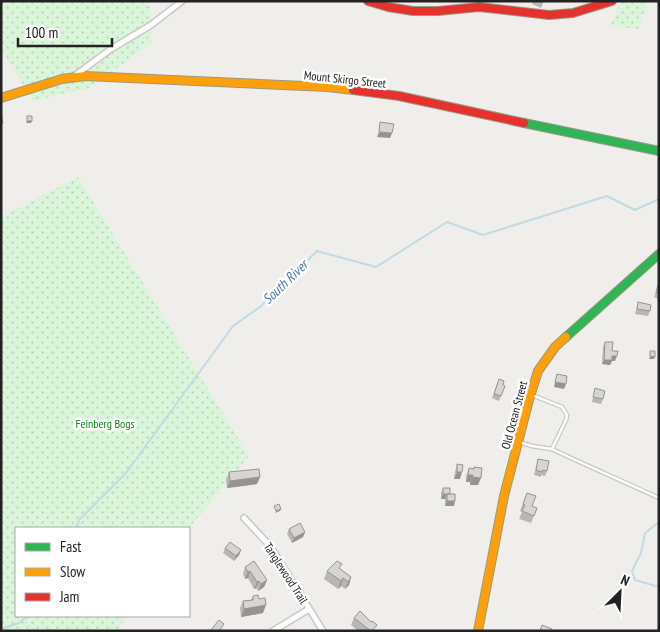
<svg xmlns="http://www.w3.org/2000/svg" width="660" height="632" viewBox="0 0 660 632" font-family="'PT Sans Narrow',sans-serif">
<defs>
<pattern id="park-dots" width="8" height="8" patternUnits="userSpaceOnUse" patternTransform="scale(1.25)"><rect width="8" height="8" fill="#daf5da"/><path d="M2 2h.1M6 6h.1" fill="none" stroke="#bbd2bb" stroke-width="1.8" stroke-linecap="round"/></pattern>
</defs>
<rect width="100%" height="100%" fill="#f0eeeb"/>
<path fill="url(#park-dots)" d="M 1,1 L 150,1 L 152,43 L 89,88 L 33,101 L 1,49 Z
M 621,1 L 649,1 L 638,29 L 610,26 Z
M 78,177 L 249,456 L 189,528 L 16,528 L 16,616 L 127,616 L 116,631 L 1,631 L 1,217 Z"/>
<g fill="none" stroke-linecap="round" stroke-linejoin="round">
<path stroke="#bfdbe3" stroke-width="2" d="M 659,522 L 645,533 L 641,553 L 632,571 L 635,580 L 659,587
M 76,528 L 79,520 L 126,473 L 233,326 L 260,307 L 317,251 L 376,267 L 447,222 L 483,235 L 607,196 L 635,210 L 659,199
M 1,629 L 19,623 L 28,616"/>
<g stroke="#c9c8c7" stroke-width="5">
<path id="lane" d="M 519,442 L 532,446 L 552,449 L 566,420 L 567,415 L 562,407 L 532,395
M 552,449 C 587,466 623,481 659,498"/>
</g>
<g stroke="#c9c8c7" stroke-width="8">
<path id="street" d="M 73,77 L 111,49 L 151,25 L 182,1
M 244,518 L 271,547 L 323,631
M 273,631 L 309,609"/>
</g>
<g stroke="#999a82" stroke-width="10">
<path id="fast" d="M 524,123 L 659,151
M 566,337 L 659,254"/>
</g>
<g stroke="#999a82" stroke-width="10">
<path id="slow" d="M 1,98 L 62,79 L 85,76 L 327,87 L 353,90
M 478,631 L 504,496 L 529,400 L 538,371 L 555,347 L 566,337"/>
</g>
<g stroke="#999a82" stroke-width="10">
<path id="jam" d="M 368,1 L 388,7 L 413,11 L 438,11 L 479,7 L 549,15 L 573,13 L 612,1
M 353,90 L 399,96 L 524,123"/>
</g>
<path stroke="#dccecd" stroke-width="1" stroke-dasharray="2.5 2.5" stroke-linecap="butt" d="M 1,606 L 15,615
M 17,616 L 37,631"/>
<use href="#lane" stroke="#fdfcfc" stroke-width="2.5"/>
<use href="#street" stroke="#fdfcfc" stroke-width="5"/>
<use href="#fast" stroke="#30b455" stroke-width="8"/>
<use href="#slow" stroke="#ff9f0a" stroke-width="8"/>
<use href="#jam" stroke="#e5322d" stroke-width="8"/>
</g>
<path fill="#b9b6b5" d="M 533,1 L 544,1 L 541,8 L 532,4 Z
M 658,285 L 659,286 L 659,299 L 654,297 Z
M 638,302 L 650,311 L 648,316 L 635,314 Z
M 605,342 L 612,351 L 615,361 L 612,361 L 610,365 L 602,364 L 603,347 Z
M 499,379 L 503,385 L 505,386 L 499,401 L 492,398 Z
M 595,388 L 603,399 L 601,404 L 592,402 Z
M 538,459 L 547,471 L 545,476 L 541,475 L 541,477 L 534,475 Z
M 457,464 L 460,479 L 454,479 L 455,472 Z
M 474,467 L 478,485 L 470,485 L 470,482 L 466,482 L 466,476 L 469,468 L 473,469 Z
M 229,472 L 260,477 L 257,484 L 227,488 L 226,480 Z
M 443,488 L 449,494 L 454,506 L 445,506 L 445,499 L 441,499 L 441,493 Z
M 527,493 L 532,506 L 537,508 L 531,523 L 519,519 L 522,512 L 520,511 Z
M 289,529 L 305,532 L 303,537 L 292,543 L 287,534 Z
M 225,548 L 241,550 L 239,555 L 234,561 L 223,553 Z
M 245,567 L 267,580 L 264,587 L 258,591 L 256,588 L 254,589 L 248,578 L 245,579 L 243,574 Z
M 340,569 L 351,577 L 349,585 L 345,589 L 341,586 L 338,589 L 324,579 L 327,571 Z
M 253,596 L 263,613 L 241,617 L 240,608 L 243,601 L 251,600 Z
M 354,618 L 375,631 L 358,631 L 351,625 Z"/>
<path fill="#969493" d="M 27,121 L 32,121 L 31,123 L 26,123 Z
M 379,132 L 392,133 L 390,138 L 377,137 Z
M 612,356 L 617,356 L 615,361 L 612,361 L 610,365 L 602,364 L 604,360 Z
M 650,356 L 655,357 L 654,359 L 649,359 Z
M 555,382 L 566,384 L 564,389 L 554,387 Z
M 457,472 L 462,472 L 460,479 L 454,479 Z
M 468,475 L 473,475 L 470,482 L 466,482 Z
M 260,477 L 257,484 L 227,488 L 230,481 Z
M 472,477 L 481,478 L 478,485 L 470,485 Z
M 443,494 L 450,494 L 447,494 L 445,499 L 441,499 Z
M 447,501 L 455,501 L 454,506 L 445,506 Z
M 281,509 L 280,511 L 275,513 L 276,511 Z
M 305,532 L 303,537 L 292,543 L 294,538 Z
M 241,550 L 239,555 L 234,561 L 236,556 Z
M 250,571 L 248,578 L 245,579 L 248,572 Z
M 351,577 L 349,585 L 345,589 L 348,582 Z
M 343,578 L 341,586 L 338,589 L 341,581 Z
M 267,580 L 264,587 L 258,591 L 261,584 Z
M 259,581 L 256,588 L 254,589 L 257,582 Z
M 266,605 L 263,613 L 241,617 L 244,609 Z"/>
<path fill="#d7d4d2" stroke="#969493" d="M 1,114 L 3,123 L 1,123 Z
M 27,116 L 32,116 L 32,121 L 27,121 Z
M 380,122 L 394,124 L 392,133 L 379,132 Z
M 658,285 L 659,286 L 659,293 L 656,292 Z
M 638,302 L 651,305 L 650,311 L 637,309 Z
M 605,342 L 613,342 L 612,351 L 618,351 L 617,356 L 612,356 L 612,360 L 604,360 Z
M 650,351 L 655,351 L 655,357 L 650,356 Z
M 557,374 L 567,376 L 566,384 L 555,382 Z
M 499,379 L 504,381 L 503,385 L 505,386 L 501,396 L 494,394 Z
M 595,388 L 605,391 L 603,399 L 593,397 Z
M 538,459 L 549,461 L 547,471 L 543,470 L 542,472 L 536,470 Z
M 457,464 L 463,465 L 462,472 L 457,472 Z
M 474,467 L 482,468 L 481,478 L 472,477 L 473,475 L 468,475 L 469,468 L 474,469 Z
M 259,469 L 260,477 L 230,481 L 229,472 Z
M 443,488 L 450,488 L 450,494 L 443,494 Z
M 527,493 L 536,496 L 532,506 L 537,508 L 534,516 L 522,511 L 525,505 L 523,504 Z
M 447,494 L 455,494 L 455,501 L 447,501 Z
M 279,504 L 281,509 L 276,511 L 274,506 Z
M 300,523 L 305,532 L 294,538 L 289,529 Z
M 230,542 L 241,550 L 236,556 L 225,548 Z
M 254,561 L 267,580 L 261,584 L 259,581 L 257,582 L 250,571 L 248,572 L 245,567 Z
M 337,561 L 342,564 L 339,568 L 351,577 L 348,582 L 343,578 L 341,581 L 327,571 Z
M 258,595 L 259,599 L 265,598 L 266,605 L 244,609 L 243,601 L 253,600 L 253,596 Z
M 360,611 L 371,622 L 372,621 L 377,625 L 372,631 L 371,631 L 354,618 Z
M 219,620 L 224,624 L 219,631 L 210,631 Z
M 542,625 L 552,629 L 552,631 L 540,631 Z"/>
<g text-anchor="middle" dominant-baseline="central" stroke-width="5" stroke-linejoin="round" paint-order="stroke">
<g font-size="12" fill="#222" stroke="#fff">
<text transform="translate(345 79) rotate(6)">Mount Skirgo Street</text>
<text transform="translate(514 415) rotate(-75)">Old Ocean Street</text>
<text transform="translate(286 573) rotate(57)">Tanglewood Trail</text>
</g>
<g font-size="12" fill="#0c8416" stroke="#fff">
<text x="105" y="423">Feinberg Bogs</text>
</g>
<g font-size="14" font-style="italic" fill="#4a7aab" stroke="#fff">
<text transform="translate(285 282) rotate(-44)">South River</text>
</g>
</g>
<rect width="660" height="632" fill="none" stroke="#222222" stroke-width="5"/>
<rect x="15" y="527" width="175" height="90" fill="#ffffff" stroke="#a7a7a7"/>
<rect x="25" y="543" width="25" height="8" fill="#30b455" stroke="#a7a7a7"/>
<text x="60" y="552" font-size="15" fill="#222222">Fast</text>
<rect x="25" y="568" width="25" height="8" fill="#ff9f0a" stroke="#a7a7a7"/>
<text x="60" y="577" font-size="15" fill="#222222">Slow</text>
<rect x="25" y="593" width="25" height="8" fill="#e5322d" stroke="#a7a7a7"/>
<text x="60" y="602" font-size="15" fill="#222222">Jam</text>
<g transform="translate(620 592) rotate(24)" stroke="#ffffff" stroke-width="4" paint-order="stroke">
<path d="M0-4L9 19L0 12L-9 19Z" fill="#222222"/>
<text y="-8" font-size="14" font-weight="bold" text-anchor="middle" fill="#222222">N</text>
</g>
<path d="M18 38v8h94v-8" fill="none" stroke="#222222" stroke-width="2.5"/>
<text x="25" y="38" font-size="15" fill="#222222" stroke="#ffffff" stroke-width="4" paint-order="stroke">100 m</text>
</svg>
